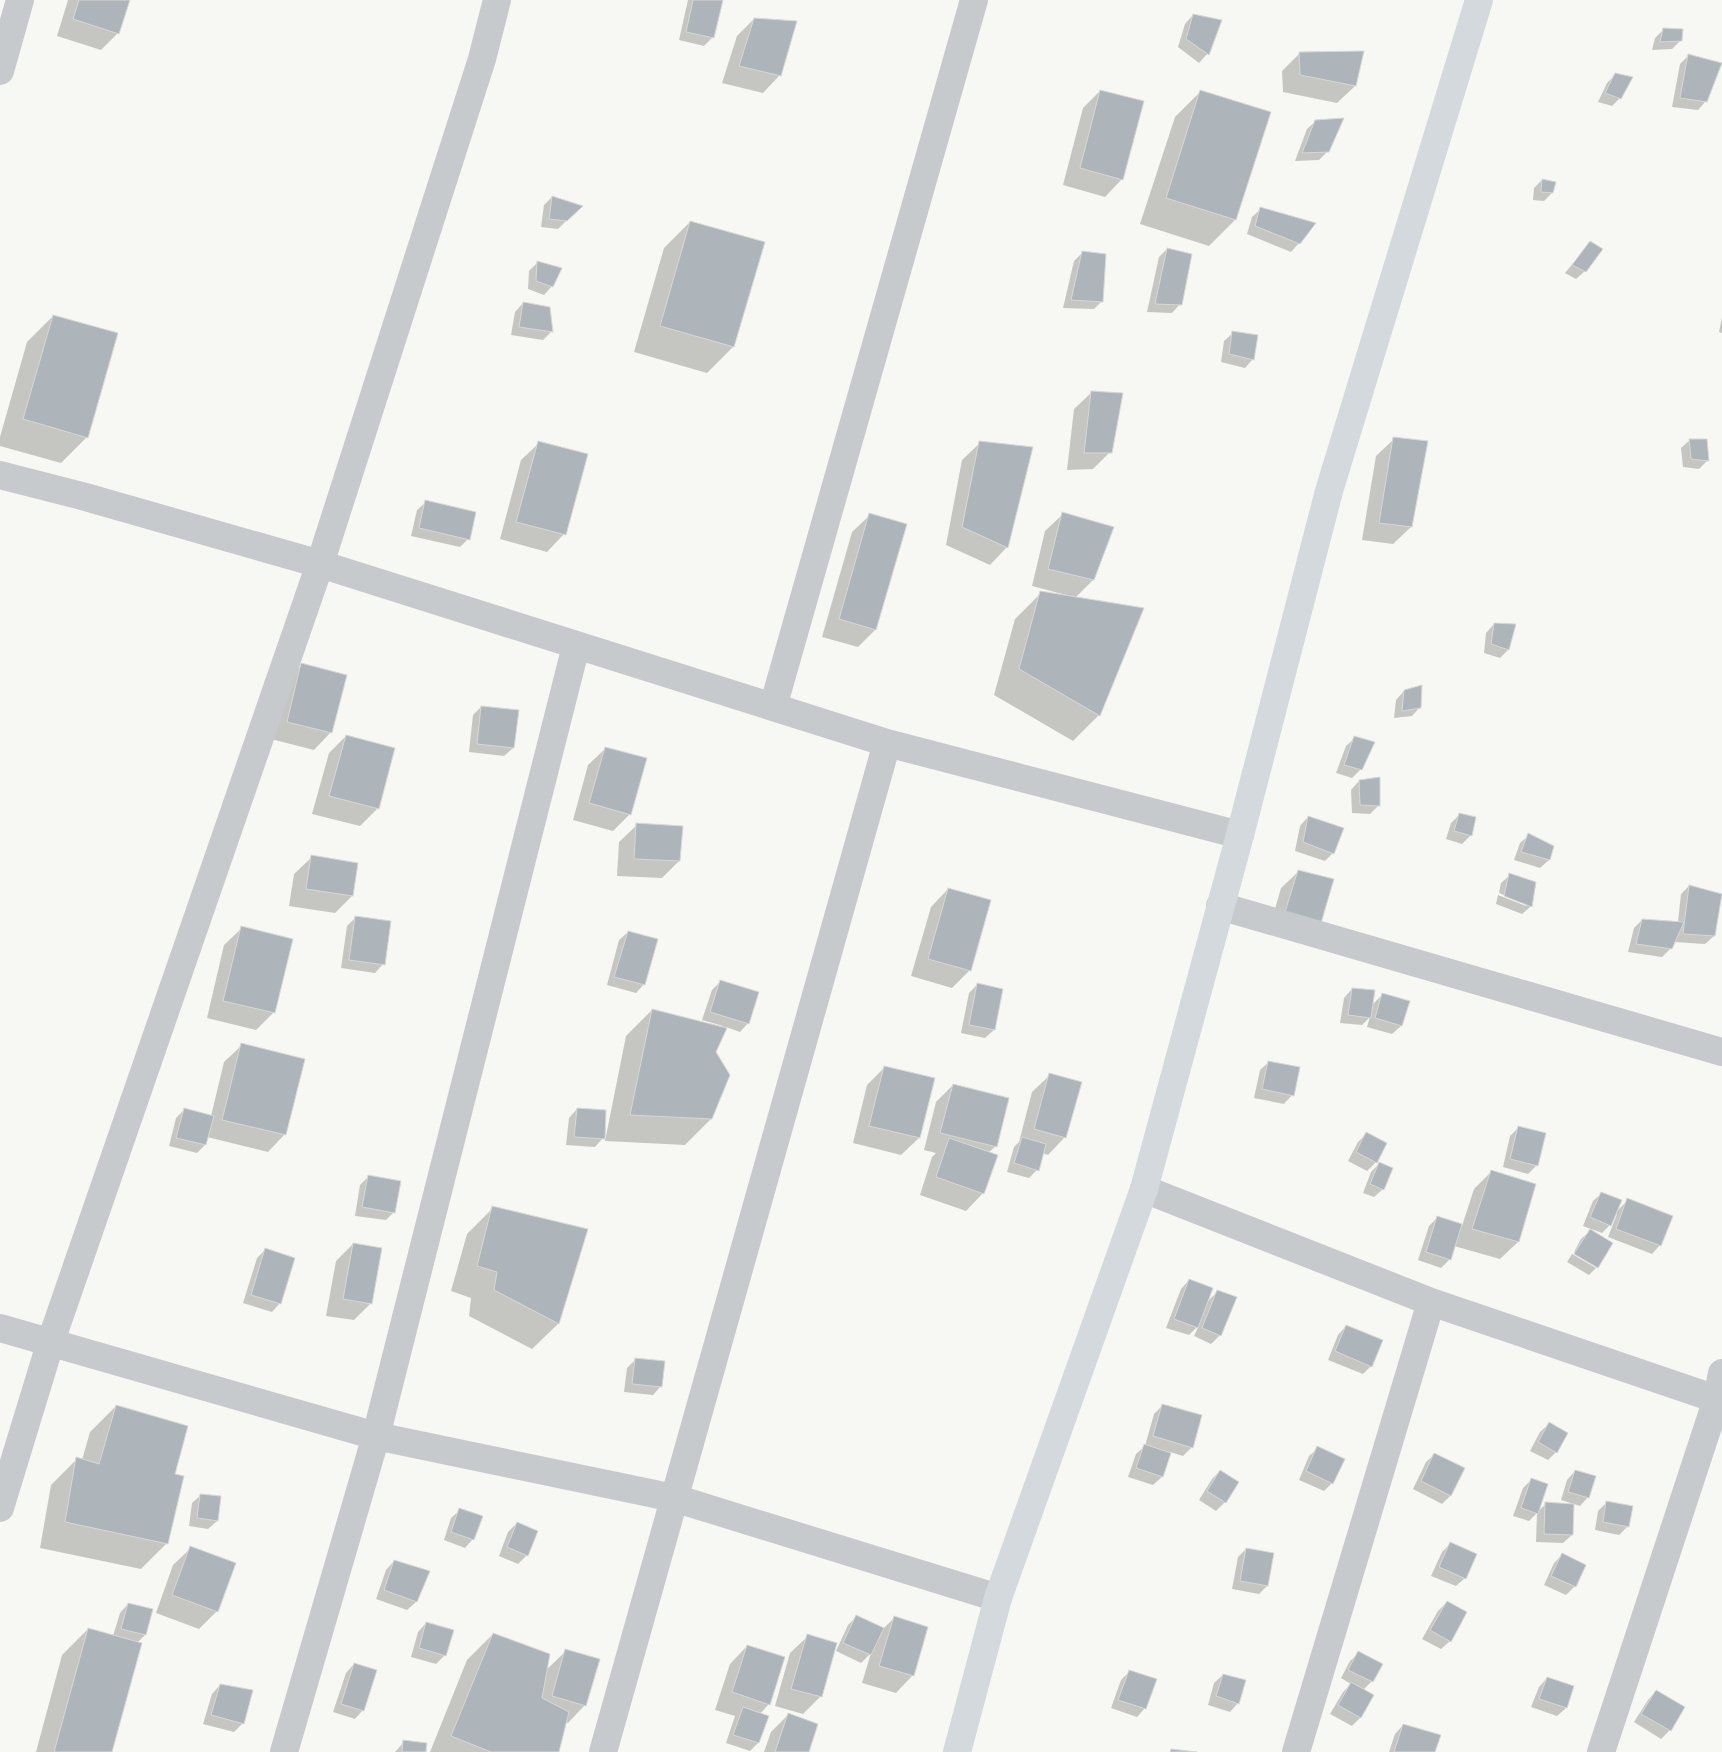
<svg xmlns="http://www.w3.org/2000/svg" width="1722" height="1752" viewBox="0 0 1722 1752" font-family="Figtree,sans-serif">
<rect width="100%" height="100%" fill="#f7f7f3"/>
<path fill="#0003" d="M 68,0 L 129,0 L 118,33 L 101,50 L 57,36 Z
M 688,0 L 721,0 L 712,38 L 704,46 L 679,40 Z
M 1193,15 L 1221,21 L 1207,54 L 1199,63 L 1178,47 L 1185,24 Z
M 754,19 L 780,75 L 763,93 L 722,83 L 737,36 Z
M 1664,29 L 1681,40 L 1672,49 L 1652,50 L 1655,38 Z
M 1300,53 L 1355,86 L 1337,103 L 1283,92 L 1282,71 Z
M 1688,56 L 1706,101 L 1698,110 L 1672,107 L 1680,64 Z
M 1615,75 L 1620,98 L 1612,106 L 1598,102 L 1607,83 Z
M 1100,91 L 1122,179 L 1105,197 L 1063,185 L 1083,108 Z
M 1201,91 L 1235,220 L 1209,246 L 1140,224 L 1175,117 Z
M 1316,121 L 1328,151 L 1319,160 L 1295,161 L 1307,129 Z
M 1542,180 L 1552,193 L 1544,201 L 1533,200 L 1534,188 Z
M 552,197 L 581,206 L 558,229 L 541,227 L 544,205 Z
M 1261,209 L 1299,243 L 1291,252 L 1247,234 L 1252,217 Z
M 690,222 L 733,347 L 707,373 L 634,352 L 664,248 Z
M 1590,243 L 1585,271 L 1576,279 L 1565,273 Z
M 1167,249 L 1180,304 L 1172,313 L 1147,312 L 1159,257 Z
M 1083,252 L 1102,301 L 1094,309 L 1063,308 L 1074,261 Z
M 537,263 L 560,268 L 552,286 L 544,295 L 528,289 L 529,271 Z
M 523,303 L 549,308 L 551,332 L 543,340 L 511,335 L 515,312 Z
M 53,316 L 87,437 L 61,463 L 0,446 L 0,437 L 27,342 Z
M 1722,317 L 1722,333 L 1719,332 Z
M 1233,333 L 1253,359 L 1245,368 L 1221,362 L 1224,341 Z
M 1092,392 L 1110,452 L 1093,469 L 1067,470 L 1074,409 Z
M 1394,439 L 1427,443 L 1411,527 L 1393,544 L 1362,540 L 1376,456 Z
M 1690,440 L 1707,461 L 1699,469 L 1683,467 L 1681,448 Z
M 539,443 L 564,534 L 547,552 L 500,539 L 521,460 Z
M 980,443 L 1007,547 L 990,565 L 946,545 L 962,460 Z
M 426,502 L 468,539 L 460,547 L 411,536 L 417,510 Z
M 1063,514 L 1093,580 L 1075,598 L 1142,608 L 1099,715 L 1073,741 L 994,695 L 1015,619 L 1041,593 L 1065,597 L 1066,595 L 1032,586 L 1045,531 Z
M 870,515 L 875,630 L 858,647 L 822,637 L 852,532 Z
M 1494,624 L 1508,650 L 1500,658 L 1484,653 L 1486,633 Z
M 302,665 L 331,732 L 314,750 L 271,739 L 284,682 Z
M 1404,691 L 1420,707 L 1412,716 L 1394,718 L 1396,700 Z
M 481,707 L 517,711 L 513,748 L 504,756 L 469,752 L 473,715 Z
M 346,736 L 378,808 L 360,826 L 312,814 L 329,753 Z
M 1355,738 L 1361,769 L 1352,778 L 1336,773 L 1346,746 Z
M 606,748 L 630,814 L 613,831 L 573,820 L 588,765 Z
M 1359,781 L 1379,805 L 1370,814 L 1352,813 L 1351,790 Z
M 1460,814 L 1471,835 L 1462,844 L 1446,839 L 1451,823 Z
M 1308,817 L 1333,853 L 1325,861 L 1295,851 L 1300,826 Z
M 637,825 L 679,861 L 662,878 L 617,876 L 619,842 Z
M 1529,835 L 1553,847 L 1549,860 L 1540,868 L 1514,860 L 1520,843 Z
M 312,857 L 352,896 L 335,913 L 289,906 L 294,874 Z
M 1299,871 L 1320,922 L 1269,930 L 1281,888 Z
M 1510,875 L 1531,906 L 1522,914 L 1496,904 L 1498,895 L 1526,906 L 1526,903 L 1499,893 L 1501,883 Z
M 1689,886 L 1722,895 L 1714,936 L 1705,944 L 1673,942 L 1671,948 L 1662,957 L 1628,952 L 1634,928 L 1642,920 L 1678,922 L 1681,894 Z
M 948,889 L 969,971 L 952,988 L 911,976 L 931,907 Z
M 356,917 L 383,964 L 375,973 L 341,968 L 347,926 Z
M 242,928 L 291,939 L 273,1013 L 256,1030 L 207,1018 L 224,945 Z
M 628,932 L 644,984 L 636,993 L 607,985 L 619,940 Z
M 720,982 L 748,1023 L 740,1032 L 726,1027 L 715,1052 L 711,1119 L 685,1145 L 605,1141 L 626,1036 L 652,1010 L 722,1028 L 723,1026 L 702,1020 L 712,990 Z
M 977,985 L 1002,990 L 994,1030 L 985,1038 L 961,1033 L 969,993 Z
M 1352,989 L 1372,1005 L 1383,994 L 1408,1002 L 1401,1026 L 1392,1034 L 1367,1027 L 1370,1017 L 1362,1025 L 1340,1023 L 1344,998 Z
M 242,1045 L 285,1134 L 268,1152 L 207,1137 L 205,1145 L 197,1153 L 169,1146 L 176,1118 L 184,1110 L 211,1116 L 224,1062 Z
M 1269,1062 L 1292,1095 L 1284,1104 L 1254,1098 L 1260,1070 Z
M 884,1068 L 933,1079 L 919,1138 L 901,1155 L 853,1143 L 867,1085 Z
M 1050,1075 L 1065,1137 L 1048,1155 L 1042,1153 L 1037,1170 L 1029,1178 L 1007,1172 L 1014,1147 L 1019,1142 L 1032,1092 Z
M 953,1085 L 996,1146 L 988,1153 L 983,1193 L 966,1211 L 920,1195 L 932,1157 L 936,1153 L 924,1150 L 936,1102 Z
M 577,1109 L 603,1138 L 595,1147 L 566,1145 L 569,1118 Z
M 1518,1128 L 1537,1165 L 1528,1174 L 1503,1167 L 1510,1136 Z
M 1367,1133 L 1386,1143 L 1376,1162 L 1367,1171 L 1348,1161 L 1358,1142 Z
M 1379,1164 L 1383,1189 L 1374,1197 L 1363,1193 L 1371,1172 Z
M 1491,1172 L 1518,1242 L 1500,1259 L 1454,1246 L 1450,1259 L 1441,1268 L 1418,1260 L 1429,1226 L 1437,1218 L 1462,1226 L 1474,1189 Z
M 368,1177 L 394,1212 L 386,1220 L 355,1216 L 360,1185 Z
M 1602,1193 L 1616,1212 L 1628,1200 L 1660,1245 L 1652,1254 L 1608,1237 L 1617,1214 L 1615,1214 L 1610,1225 L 1602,1233 L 1583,1226 L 1593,1201 Z
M 493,1208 L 587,1230 L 558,1324 L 532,1349 L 469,1316 L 471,1298 L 451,1291 L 467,1234 Z
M 1590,1231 L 1611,1243 L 1597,1267 L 1597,1265 L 1574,1252 L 1581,1239 Z
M 353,1244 L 371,1303 L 354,1320 L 326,1316 L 336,1261 Z
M 265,1250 L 280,1303 L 272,1312 L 243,1303 L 257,1258 Z
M 1572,1254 L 1596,1268 L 1589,1275 L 1567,1262 Z
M 1189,1280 L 1206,1303 L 1218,1291 L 1220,1335 L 1211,1344 L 1194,1336 L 1199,1325 L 1189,1335 L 1166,1328 L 1181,1289 Z
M 1346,1326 L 1371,1366 L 1363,1374 L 1328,1360 L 1338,1335 Z
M 636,1359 L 661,1386 L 653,1395 L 624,1392 L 627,1368 Z
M 1163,1405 L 1192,1447 L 1183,1456 L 1170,1452 L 1162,1477 L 1153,1485 L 1128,1477 L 1136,1454 L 1145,1446 L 1154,1414 Z
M 116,1406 L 173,1475 L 167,1543 L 141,1569 L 40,1548 L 51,1485 L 77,1459 L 82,1460 L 90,1432 Z
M 1549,1424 L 1556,1452 L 1548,1460 L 1530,1451 L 1540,1432 Z
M 1318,1448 L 1332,1483 L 1324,1491 L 1299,1480 L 1309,1456 Z
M 1435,1454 L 1450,1496 L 1442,1504 L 1413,1489 L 1426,1462 Z
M 1220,1471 L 1237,1482 L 1225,1502 L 1216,1511 L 1199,1500 L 1212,1479 Z
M 1575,1471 L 1588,1497 L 1580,1506 L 1561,1500 L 1567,1480 Z
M 1531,1480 L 1537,1512 L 1546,1504 L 1572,1535 L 1563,1543 L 1536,1542 L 1537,1513 L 1529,1521 L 1513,1516 L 1523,1488 Z
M 201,1495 L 217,1521 L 208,1529 L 189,1526 L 192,1503 Z
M 1607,1502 L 1628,1526 L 1619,1535 L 1595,1530 L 1598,1511 Z
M 460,1510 L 473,1539 L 465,1548 L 444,1540 L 451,1518 Z
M 517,1523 L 527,1555 L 518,1564 L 499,1556 L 508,1532 Z
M 1451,1543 L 1465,1578 L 1456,1586 L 1431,1576 L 1442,1552 Z
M 191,1548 L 217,1611 L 199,1629 L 156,1613 L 173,1565 Z
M 1246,1549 L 1273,1554 L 1267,1586 L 1259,1594 L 1232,1589 L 1238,1557 Z
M 1562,1555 L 1575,1586 L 1566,1595 L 1544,1585 L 1554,1563 Z
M 394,1561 L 429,1572 L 416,1602 L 407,1610 L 376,1599 L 386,1570 Z
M 1447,1602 L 1450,1641 L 1441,1649 L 1422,1639 L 1438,1611 Z
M 128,1604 L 151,1610 L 145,1635 L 137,1643 L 111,1752 L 36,1752 L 62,1655 L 88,1629 L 113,1636 L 120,1613 Z
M 857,1616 L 883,1629 L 894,1618 L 913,1675 L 896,1693 L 862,1683 L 871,1653 L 861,1663 L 836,1651 L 848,1625 Z
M 426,1623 L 445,1655 L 436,1664 L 411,1657 L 418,1632 Z
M 493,1634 L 545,1671 L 566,1651 L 585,1705 L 568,1723 L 565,1722 L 558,1752 L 430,1752 L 467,1660 Z
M 808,1636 L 821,1696 L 803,1714 L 775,1706 L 790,1653 Z
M 747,1646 L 769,1704 L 760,1714 L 758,1743 L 750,1751 L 726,1743 L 735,1716 L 715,1710 L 730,1664 Z
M 1359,1653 L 1372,1681 L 1363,1690 L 1360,1718 L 1352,1726 L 1330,1714 L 1343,1692 L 1351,1684 L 1341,1678 L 1350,1661 Z
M 354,1664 L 363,1710 L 355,1719 L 333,1712 L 346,1673 Z
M 1129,1672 L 1145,1708 L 1137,1717 L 1111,1708 L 1121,1680 Z
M 1223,1675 L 1238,1703 L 1230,1712 L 1208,1705 L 1214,1683 Z
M 1547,1678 L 1573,1687 L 1566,1708 L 1557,1716 L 1531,1707 L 1539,1687 Z
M 220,1685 L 243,1723 L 234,1732 L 203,1724 L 212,1694 Z
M 1656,1691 L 1683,1708 L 1670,1730 L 1661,1739 L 1634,1722 L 1648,1700 Z
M 789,1714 L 807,1752 L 764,1752 L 771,1732 Z
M 1403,1725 L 1434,1752 L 1389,1752 L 1395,1734 Z
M 404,1742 L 425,1752 L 395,1752 Z"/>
<path fill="#adb5bb" stroke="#d8d8d6" d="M 79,0 L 130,0 L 119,34 L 73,19 Z
M 693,0 L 723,0 L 714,38 L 686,32 Z
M 1193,14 L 1222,20 L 1209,55 L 1186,39 Z
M 754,18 L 797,21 L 781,76 L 739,66 Z
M 1663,28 L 1683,29 L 1682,41 L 1660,42 Z
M 1364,51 L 1356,86 L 1300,75 L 1299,52 Z
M 1688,54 L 1722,63 L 1707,102 L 1680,98 Z
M 1615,73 L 1633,77 L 1621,99 L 1605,93 Z
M 1100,90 L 1144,101 L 1123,180 L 1080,168 Z
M 1200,90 L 1271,112 L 1236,220 L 1166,198 Z
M 1344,118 L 1329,152 L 1302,153 L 1315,120 Z
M 1542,179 L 1556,182 L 1553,193 L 1541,192 Z
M 552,196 L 583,206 L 567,221 L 549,219 Z
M 1260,207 L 1316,223 L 1300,244 L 1255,226 Z
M 690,221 L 765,242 L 734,347 L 660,326 Z
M 1590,241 L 1603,249 L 1586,272 L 1572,265 Z
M 1167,248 L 1192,254 L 1182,305 L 1155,304 Z
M 1082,251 L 1106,254 L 1103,302 L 1071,300 Z
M 537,261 L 562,268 L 553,287 L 536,281 Z
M 523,302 L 550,307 L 553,332 L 519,327 Z
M 53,315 L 118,333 L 88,438 L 23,419 Z
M 1232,331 L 1258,335 L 1254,360 L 1229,354 Z
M 1091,391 L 1123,393 L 1112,453 L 1084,453 Z
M 1393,437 L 1428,441 L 1412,527 L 1379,523 Z
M 1689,439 L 1707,439 L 1709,461 L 1691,459 Z
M 538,441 L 588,454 L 566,535 L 516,522 Z
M 979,441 L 1033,447 L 1008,548 L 962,527 Z
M 425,500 L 476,512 L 470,540 L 419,528 Z
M 1062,512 L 1114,527 L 1094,580 L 1048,569 Z
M 869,513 L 907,524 L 876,630 L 839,619 Z
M 1040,591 L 1144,608 L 1100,716 L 1019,669 Z
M 1494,623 L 1516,624 L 1509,650 L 1491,644 Z
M 301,663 L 347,675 L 332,733 L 287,722 Z
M 1422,685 L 1421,708 L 1402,711 L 1404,690 Z
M 481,706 L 519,710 L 514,748 L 477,744 Z
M 346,735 L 395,748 L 379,809 L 329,796 Z
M 1354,736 L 1375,742 L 1362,770 L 1344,765 Z
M 605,747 L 647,758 L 631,815 L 589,803 Z
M 1380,777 L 1380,806 L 1360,805 L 1359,780 Z
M 1459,813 L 1476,817 L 1472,836 L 1454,831 Z
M 1308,816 L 1344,828 L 1334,854 L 1303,842 Z
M 636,823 L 683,826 L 680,861 L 634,859 Z
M 1528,833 L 1554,846 L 1550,860 L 1521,852 Z
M 311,855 L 358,863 L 353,896 L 306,889 Z
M 1298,870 L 1334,879 L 1321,923 L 1285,912 Z
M 1509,873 L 1536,882 L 1532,907 L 1504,896 Z
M 1689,885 L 1722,894 L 1715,936 L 1683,934 Z
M 948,888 L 991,900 L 971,971 L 928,959 Z
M 355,916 L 391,921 L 385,965 L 349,960 Z
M 1642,919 L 1684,922 L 1672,949 L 1636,944 Z
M 241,926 L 293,939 L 275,1013 L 223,1001 Z
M 628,931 L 658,939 L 645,985 L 614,977 Z
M 720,980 L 759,992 L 749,1024 L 710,1012 Z
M 977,983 L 1003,989 L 995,1030 L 969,1025 Z
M 1352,988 L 1375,990 L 1371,1018 L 1348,1015 Z
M 1382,993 L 1410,1001 L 1402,1026 L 1375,1018 Z
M 652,1009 L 727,1028 L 716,1052 L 730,1075 L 712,1119 L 630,1115 Z
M 241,1043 L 305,1059 L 286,1135 L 222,1120 Z
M 1268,1061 L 1300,1067 L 1294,1096 L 1262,1089 Z
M 884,1066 L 935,1078 L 920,1138 L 869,1126 Z
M 1049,1073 L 1082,1082 L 1066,1138 L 1034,1129 Z
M 953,1084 L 1009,1098 L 997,1147 L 940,1133 Z
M 184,1108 L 214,1116 L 206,1145 L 176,1138 Z
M 577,1108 L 606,1110 L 605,1139 L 574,1137 Z
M 1518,1126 L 1546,1133 L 1538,1166 L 1510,1159 Z
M 1366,1132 L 1387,1143 L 1377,1163 L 1356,1152 Z
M 1022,1137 L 1046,1144 L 1039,1171 L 1014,1163 Z
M 949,1138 L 998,1155 L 984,1194 L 936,1177 Z
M 1379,1162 L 1393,1168 L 1384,1190 L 1370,1184 Z
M 1491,1170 L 1536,1184 L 1519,1242 L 1472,1229 Z
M 368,1175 L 401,1181 L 395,1213 L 362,1207 Z
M 1601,1192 L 1622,1200 L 1611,1226 L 1590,1217 Z
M 1627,1198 L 1673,1216 L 1661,1246 L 1616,1229 Z
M 492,1206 L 588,1229 L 559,1324 L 494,1290 L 497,1272 L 477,1266 Z
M 1437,1216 L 1462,1224 L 1451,1260 L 1426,1252 Z
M 1590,1229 L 1613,1243 L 1598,1268 L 1574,1254 Z
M 353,1243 L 382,1248 L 372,1304 L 343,1299 Z
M 265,1248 L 295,1258 L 281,1304 L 251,1295 Z
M 1189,1279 L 1213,1288 L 1198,1328 L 1174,1319 Z
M 1217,1290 L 1237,1297 L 1221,1336 L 1202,1328 Z
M 1346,1325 L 1383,1340 L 1372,1367 L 1335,1351 Z
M 635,1358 L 665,1361 L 662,1387 L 632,1384 Z
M 1162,1404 L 1202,1415 L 1193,1448 L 1153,1436 Z
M 116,1405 L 188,1426 L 175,1474 L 184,1476 L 168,1544 L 65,1522 L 76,1457 L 99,1464 Z
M 1549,1422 L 1568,1433 L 1557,1453 L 1538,1442 Z
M 1144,1444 L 1171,1453 L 1163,1477 L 1136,1468 Z
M 1317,1446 L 1345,1459 L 1333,1484 L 1306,1471 Z
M 1434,1453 L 1465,1468 L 1451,1496 L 1421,1481 Z
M 1220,1470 L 1239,1482 L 1226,1503 L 1207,1491 Z
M 1575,1470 L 1596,1476 L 1589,1498 L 1568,1492 Z
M 1531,1478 L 1548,1484 L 1538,1514 L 1521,1508 Z
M 200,1494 L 221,1496 L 218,1521 L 197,1518 Z
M 1606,1501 L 1633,1506 L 1629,1527 L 1603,1522 Z
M 1545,1502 L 1574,1504 L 1573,1535 L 1544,1534 Z
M 459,1508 L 483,1516 L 474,1540 L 451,1532 Z
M 517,1522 L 538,1531 L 528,1556 L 507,1547 Z
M 1450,1542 L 1477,1554 L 1466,1579 L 1439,1567 Z
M 190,1546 L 236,1563 L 218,1612 L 172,1595 Z
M 1246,1548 L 1274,1553 L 1268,1586 L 1240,1581 Z
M 1562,1553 L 1586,1565 L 1576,1587 L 1551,1576 Z
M 394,1560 L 430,1571 L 417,1602 L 384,1590 Z
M 1447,1601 L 1467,1612 L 1451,1642 L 1430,1630 Z
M 128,1603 L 153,1609 L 146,1635 L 121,1629 Z
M 856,1615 L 884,1628 L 871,1655 L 843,1643 Z
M 894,1616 L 928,1627 L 914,1676 L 879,1666 Z
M 426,1622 L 454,1630 L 446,1656 L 419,1648 Z
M 88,1628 L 142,1643 L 112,1752 L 54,1752 Z
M 493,1633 L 550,1654 L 542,1698 L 569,1712 L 559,1752 L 491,1752 L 451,1736 Z
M 807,1634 L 837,1643 L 822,1697 L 791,1689 Z
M 747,1645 L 785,1657 L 770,1705 L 732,1692 Z
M 565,1649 L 600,1659 L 586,1706 L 552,1696 Z
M 1358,1651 L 1383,1664 L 1373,1682 L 1348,1670 Z
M 354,1663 L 377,1670 L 364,1711 L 341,1704 Z
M 1129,1670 L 1157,1679 L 1146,1709 L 1118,1700 Z
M 1223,1674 L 1246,1680 L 1239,1704 L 1216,1696 Z
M 1547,1677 L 1574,1686 L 1567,1708 L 1539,1699 Z
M 1351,1682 L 1374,1695 L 1361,1718 L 1338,1705 Z
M 220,1684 L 253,1690 L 244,1724 L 211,1715 Z
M 1656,1690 L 1685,1707 L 1671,1731 L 1641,1714 Z
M 743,1707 L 769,1716 L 759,1743 L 733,1735 Z
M 788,1713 L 818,1724 L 809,1752 L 775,1752 Z
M 1403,1724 L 1441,1735 L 1435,1752 L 1394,1752 Z
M 403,1740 L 427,1743 L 426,1752 L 402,1752 Z
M 1171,1749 L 1197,1752 L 1170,1752 Z"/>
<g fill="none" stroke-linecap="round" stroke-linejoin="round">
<path stroke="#c6cacd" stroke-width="28" d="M 0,71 L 20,0
M 0,475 L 82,496 L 320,564 L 887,743 L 1240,835
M 773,707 L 974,0
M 1220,906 L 1722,1052
M 1144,1189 L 1431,1302 L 1722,1401
M 0,1328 L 376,1436 L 674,1498 L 998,1598
M 0,1508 L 51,1341 L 320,564 L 482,59 L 497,0
M 284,1752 L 376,1436 L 576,646
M 603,1752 L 887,743
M 1296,1752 L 1431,1302
M 1601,1752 L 1717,1399 L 1722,1373"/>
<path stroke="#d4d9dd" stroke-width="28" d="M 957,1752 L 998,1598 L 1144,1189 L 1240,835 L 1329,491 L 1479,0"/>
</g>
</svg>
